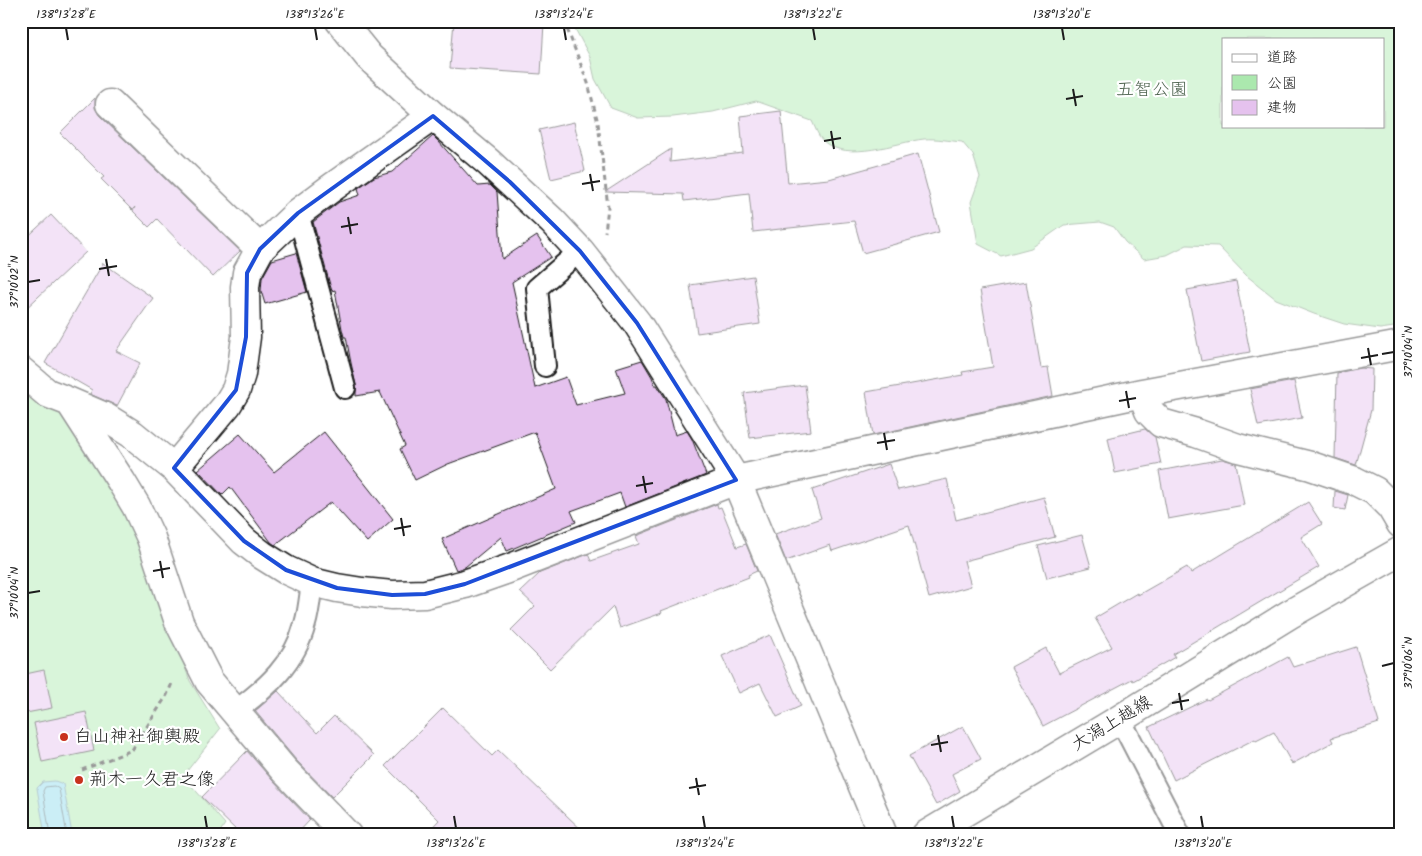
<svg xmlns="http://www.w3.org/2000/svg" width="1422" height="856" viewBox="0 0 1422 856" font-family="Kalam,'Klee One',sans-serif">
<rect width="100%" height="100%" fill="#fff"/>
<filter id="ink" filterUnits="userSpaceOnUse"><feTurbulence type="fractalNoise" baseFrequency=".02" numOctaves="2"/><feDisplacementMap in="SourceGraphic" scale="10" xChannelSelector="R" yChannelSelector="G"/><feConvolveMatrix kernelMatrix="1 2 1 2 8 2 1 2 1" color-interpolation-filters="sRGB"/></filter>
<g filter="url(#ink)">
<path fill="#abe8ae" stroke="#648265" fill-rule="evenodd" d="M 571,21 L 1401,21 L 1401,326 L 1380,329 L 1344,324 L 1314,314 L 1276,299 L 1247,276 L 1218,246 L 1187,245 L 1167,255 L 1144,259 L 1125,242 L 1114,227 L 1100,222 L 1064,225 L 1031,248 L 1001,256 L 978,244 L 971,202 L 980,177 L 973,155 L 962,142 C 950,141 936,138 924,139 C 896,142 848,163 823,141 C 818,136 815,127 812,121 L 756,101 L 713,112 L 673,117 L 638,118 L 611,108 L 595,79 L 590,57 ZM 1223,39 L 1383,39 L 1383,126 L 1223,126 Z
M 21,373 L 70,410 L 126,507 L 190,681 L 220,729 L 183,776 L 225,824 L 218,835 L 21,835 Z"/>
<path fill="#8ddaec" stroke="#608e99" d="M 55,781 L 63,784 L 72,834 L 70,835 L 45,835 L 37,788 L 43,782 Z"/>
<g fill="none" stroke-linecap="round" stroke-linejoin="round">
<path stroke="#49686f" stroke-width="1" d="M 50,835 L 43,791 L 45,787 L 54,786 L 59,789 L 67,835"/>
</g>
<path fill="#e5c2ee" stroke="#1c1c1c" d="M 454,21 L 515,21 L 544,23 L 541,74 L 450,68 Z
M 95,98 L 95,108 L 99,115 L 240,251 L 213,277 L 157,219 L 149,227 L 133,211 L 135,207 L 132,210 L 101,179 L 104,177 L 60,133 Z
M 781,111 L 788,183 L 829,179 L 918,154 L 939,232 L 863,253 L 854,221 L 753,232 L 749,193 L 684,201 L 683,194 L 605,192 L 671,149 L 670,162 L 743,153 L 740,116 Z
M 574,122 L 585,171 L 551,179 L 539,130 Z
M 433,136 L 439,142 L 478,186 L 490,185 L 497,192 L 502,259 L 537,236 L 551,257 L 512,282 L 535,388 L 566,377 L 576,405 L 625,393 L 616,368 L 642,360 L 652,377 L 655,385 L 657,385 L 666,399 L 675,435 L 687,431 L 692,439 L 706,475 L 625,507 L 620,493 L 571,511 L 576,522 L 507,551 L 501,537 L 465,567 L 456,570 L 442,539 L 556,489 L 535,432 L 448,464 L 415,480 L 400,449 L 405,446 L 380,392 L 356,396 L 356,385 L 351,363 L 346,337 L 344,337 L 342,329 L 335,290 L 332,291 L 330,285 L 313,222 L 339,202 L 360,195 L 358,188 L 374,177 L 392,172 Z
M 51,215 L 86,252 L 21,313 L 21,243 Z
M 296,253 L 307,292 L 265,304 L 261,291 L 262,278 L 272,260 Z
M 103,263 L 153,298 L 116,351 L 140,363 L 117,406 L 90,394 L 92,390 L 45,363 Z
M 753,276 L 760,324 L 697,333 L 690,285 Z
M 1236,281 L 1250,352 L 1201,361 L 1187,290 Z
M 1026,282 L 1041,368 L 1048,367 L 1053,396 L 873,435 L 866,392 L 963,375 L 962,372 L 993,367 L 980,290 Z
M 1360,368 L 1372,369 L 1371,410 L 1356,465 L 1335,458 L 1337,373 Z
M 1294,381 L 1302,418 L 1258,426 L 1250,389 Z
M 805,385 L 811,431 L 750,438 L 744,393 Z
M 1145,429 L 1155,437 L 1161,464 L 1115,473 L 1108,438 Z
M 324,432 L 393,519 L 367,542 L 331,502 L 275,545 L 271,542 L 230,487 L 222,495 L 198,470 L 240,434 L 274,472 Z
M 1222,459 L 1236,463 L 1244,505 L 1168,519 L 1159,471 Z
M 889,464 L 898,490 L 947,479 L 956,520 L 1044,497 L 1055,537 L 964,561 L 971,586 L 929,598 L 909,525 L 832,551 L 830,545 L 786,561 L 775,534 L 821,518 L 812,490 Z
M 1335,491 L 1348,495 L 1345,510 L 1334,508 Z
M 1308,502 L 1322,524 L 1301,537 L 1319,567 L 1173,654 L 1175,657 L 1133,681 L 1132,679 L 1043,726 L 1011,667 L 1046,648 L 1059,673 L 1112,647 L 1095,618 L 1137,593 L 1138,595 L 1187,567 L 1191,573 Z
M 717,504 L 718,508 L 721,507 L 737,547 L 746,544 L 757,571 L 748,575 L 749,577 L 661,611 L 662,613 L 620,628 L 613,607 L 550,669 L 511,630 L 535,606 L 520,592 L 540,573 L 588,554 L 591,561 L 639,544 L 636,536 Z
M 1082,535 L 1091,567 L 1047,578 L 1038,546 Z
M 770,635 L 801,706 L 777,717 L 760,683 L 739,693 L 722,656 Z
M 1356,647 L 1379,723 L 1331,738 L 1333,742 L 1292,764 L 1274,732 L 1256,741 L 1255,739 L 1174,780 L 1149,727 L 1207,699 L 1208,700 L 1288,657 L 1293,667 Z
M 44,670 L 52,708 L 21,714 L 21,675 Z
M 278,691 L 317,733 L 334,716 L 374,755 L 332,797 L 296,760 L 255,711 Z
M 443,708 L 492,756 L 498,750 L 587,835 L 425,835 L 439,820 L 385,766 Z
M 86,712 L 94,751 L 42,762 L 34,723 Z
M 963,726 L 981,759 L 952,774 L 960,791 L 936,805 L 909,756 Z
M 247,751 L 273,781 L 310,820 L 296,835 L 241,835 L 202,797 Z"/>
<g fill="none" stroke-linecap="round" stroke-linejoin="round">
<g stroke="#1c1c1c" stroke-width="24">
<path id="lane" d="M 298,213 L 345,388
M 545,366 L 537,288 L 580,251
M 234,712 C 266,689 295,663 305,624 C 309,611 310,596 312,582
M 1120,719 L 1180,835"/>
</g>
<g stroke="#1c1c1c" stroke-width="31">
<path id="street" d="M 110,104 L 260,249 L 298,213 L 330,189 L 433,116
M 21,371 L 47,393 L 70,402 L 121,481 L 136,506 L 151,538 L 179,622 L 209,681 L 284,770 L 347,835
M 1142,393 L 1149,411 L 1161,423 L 1196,433 L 1238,448 L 1311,466 L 1355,481 L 1375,491 L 1391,507 L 1401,524
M 70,402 L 105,417 L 132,434 L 174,468 L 244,541 L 262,555 L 286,570 L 312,582 L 337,588 L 362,592 L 392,595 L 425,594 L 465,584 L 508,569 L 736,480 L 1142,393 L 1401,345
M 174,468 L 227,405 L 236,390 L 241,374 L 246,337 L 245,287 L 247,273 L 260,249"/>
</g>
<g stroke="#1c1c1c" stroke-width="31">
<path id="secondary" d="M 340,21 L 369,57 L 433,116 L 488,162 L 552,221 L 580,251 L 637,323 L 736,480 L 883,835
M 926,835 L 1120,719 L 1290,614 L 1401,551"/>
</g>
<path stroke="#1c1c1c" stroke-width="3" stroke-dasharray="5 4" stroke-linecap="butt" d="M 564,21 L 588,83 L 598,123 L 608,207 L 605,232
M 82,770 L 132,750 L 167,695 L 173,681"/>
<use href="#lane" stroke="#fff" stroke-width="20"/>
<use href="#street" stroke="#fff" stroke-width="28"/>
<use href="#secondary" stroke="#fff" stroke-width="28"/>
</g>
</g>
<path d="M0 0H1422V856H0ZM 433,116 L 510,182 L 580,251 L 637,323 L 736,480 L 465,584 L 425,594 L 392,595 L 337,588 L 286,570 L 244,541 L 174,468 L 236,390 L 246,337 L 247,273 L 260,249 L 298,213 Z" fill="#fff" fill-opacity=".55" fill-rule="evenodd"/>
<path fill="none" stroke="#1d4ed8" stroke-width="4" stroke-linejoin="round" d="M 433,116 L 510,182 L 580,251 L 637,323 L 736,480 L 465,584 L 425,594 L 392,595 L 337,588 L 286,570 L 244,541 L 174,468 L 236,390 L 246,337 L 247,273 L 260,249 L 298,213 Z"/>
<path fill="none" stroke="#1c1c1c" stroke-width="2" d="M 66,28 L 68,40M 315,28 L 317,40M 564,28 L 566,40M 813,28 L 815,40M 1062,28 L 1064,40M 1073,89 L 1076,106M 1066,99 L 1083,96M 831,131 L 834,149M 824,141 L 841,138M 590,174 L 593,191M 582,184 L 600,181M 348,217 L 351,234M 341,227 L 358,224M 106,259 L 109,276M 99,269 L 117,266M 28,282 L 40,280M 1368,348 L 1371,365M 1382,354 L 1394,352M 1361,358 L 1378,355M 1126,391 L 1129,408M 1119,401 L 1136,398M 884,433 L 887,450M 877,443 L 895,440M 643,476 L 646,493M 636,486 L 653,483M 401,518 L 404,536M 394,529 L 411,526M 160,561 L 163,578M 153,571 L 170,568M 28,593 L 40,591M 1382,666 L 1394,663M 1179,693 L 1182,710M 1172,703 L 1189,700M 938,735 L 941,752M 931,745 L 948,742M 696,778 L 699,795M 689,788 L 706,785M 205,816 L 207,828M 454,816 L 456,828M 703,816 L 705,828M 952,816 L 954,828M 1201,816 L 1203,828"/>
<g fill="#c8321e" stroke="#fff" stroke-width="2">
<circle cx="64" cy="737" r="5"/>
<circle cx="79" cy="780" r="5"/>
</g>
<g text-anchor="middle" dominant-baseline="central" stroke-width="4.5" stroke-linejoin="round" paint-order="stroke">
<g font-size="18" fill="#4e634f" stroke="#fff">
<text x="1152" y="90">五智公園</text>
</g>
<g font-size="18" fill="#1c1c1c" stroke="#fff">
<text transform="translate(1112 724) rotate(-31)">大潟上越線</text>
</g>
<g font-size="18" fill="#1c1c1c" stroke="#fff" text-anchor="start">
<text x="74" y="737">白山神社御輿殿</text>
<text x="89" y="780">荊木一久君之像</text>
</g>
</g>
<rect width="1422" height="856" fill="none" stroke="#fff" stroke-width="55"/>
<rect x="1222" y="38" width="162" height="90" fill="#ffffff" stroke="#a4a4a4"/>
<rect x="1232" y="54" width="25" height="8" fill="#ffffff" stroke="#a4a4a4"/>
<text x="1267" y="62" font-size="15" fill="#1c1c1c">道路</text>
<rect x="1232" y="75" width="25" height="15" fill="#abe8ae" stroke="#a4a4a4"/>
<text x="1267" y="88" font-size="15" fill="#1c1c1c">公園</text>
<rect x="1232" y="100" width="25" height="15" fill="#e5c2ee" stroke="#a4a4a4"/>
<text x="1267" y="112" font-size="15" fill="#1c1c1c">建物</text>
<rect x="28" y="28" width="1366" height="800" fill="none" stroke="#1c1c1c" stroke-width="2"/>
<g font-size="12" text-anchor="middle" fill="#1c1c1c">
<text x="66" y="18">138°13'28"E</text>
<text x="315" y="18">138°13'26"E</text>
<text x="564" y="18">138°13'24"E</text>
<text x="813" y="18">138°13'22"E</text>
<text x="1062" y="18">138°13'20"E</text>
<text transform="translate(14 282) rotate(-90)" y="4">37°10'02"N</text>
<text transform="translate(1408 352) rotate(-90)" y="4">37°10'04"N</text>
<text transform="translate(14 593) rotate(-90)" y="4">37°10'04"N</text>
<text transform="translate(1408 663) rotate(-90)" y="4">37°10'06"N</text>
<text x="207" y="847">138°13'28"E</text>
<text x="456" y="847">138°13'26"E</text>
<text x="705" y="847">138°13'24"E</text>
<text x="954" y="847">138°13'22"E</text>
<text x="1203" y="847">138°13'20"E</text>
</g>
</svg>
